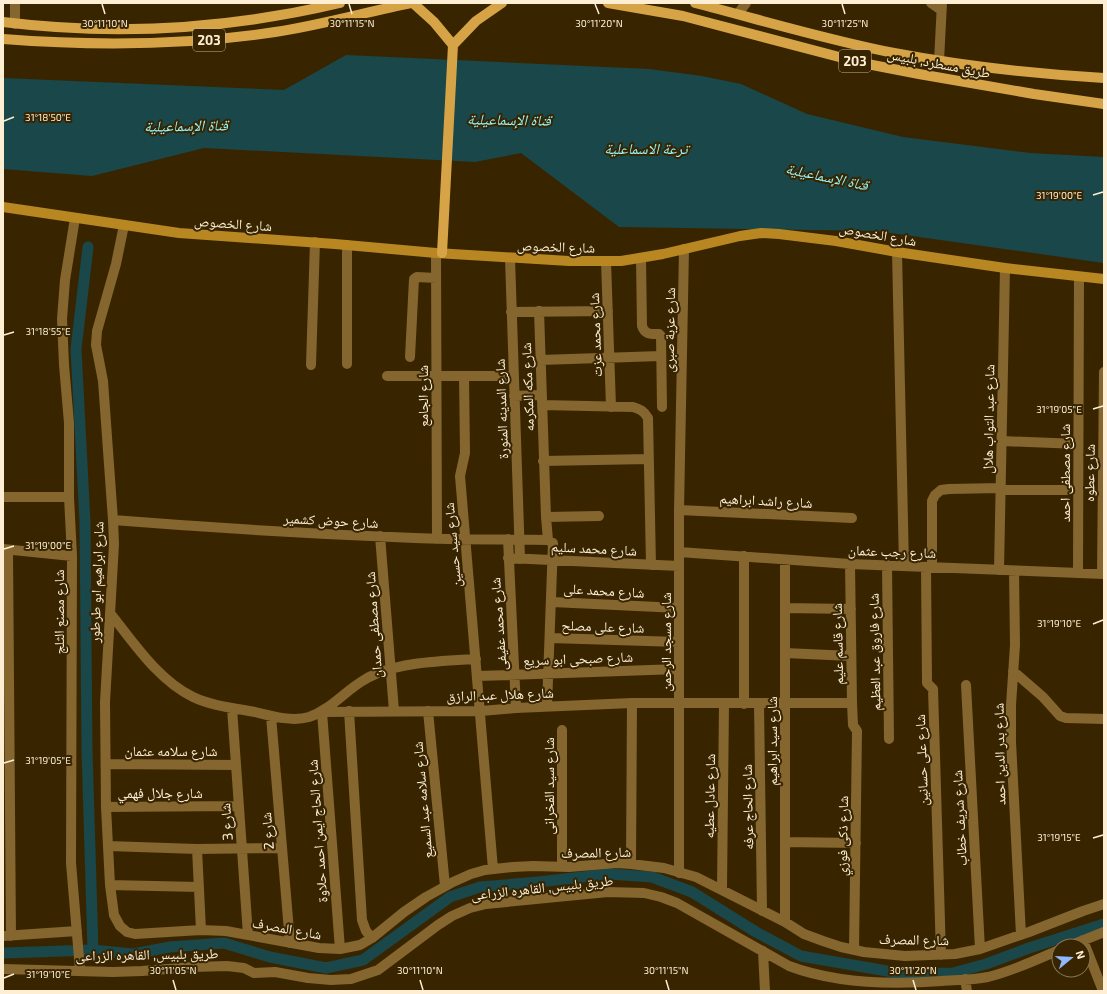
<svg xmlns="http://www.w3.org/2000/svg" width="1107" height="994" viewBox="0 0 1107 994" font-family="'Exo 2','Noto Naskh Arabic',sans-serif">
<rect width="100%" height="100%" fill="#382500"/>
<path fill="#19474a" d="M 346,55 L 649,69 L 702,76 L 741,84 L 807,114 L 903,137 L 1030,153 L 1104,157 L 1104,263 L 877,231 L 619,227 L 521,153 L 475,162 L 204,148 L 92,176 L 3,169 L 3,78 L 284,90 Z"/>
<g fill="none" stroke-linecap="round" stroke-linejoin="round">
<path stroke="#19474a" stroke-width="11" d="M 88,247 L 76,349 L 85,522 L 87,750 L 93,950
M 3,953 L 93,950 L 133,954 L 170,947 L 224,943 L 270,957 L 326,968 L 363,960 L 450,897 L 480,887 L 538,882 L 609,874 L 652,877 L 692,892 L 756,932 L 801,956 L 904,974 L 953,973 L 986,964 L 1029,948 L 1104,924"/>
<path stroke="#84662e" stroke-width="10" d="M 931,3 L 941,10
M 738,14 L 746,3
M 15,24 L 15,3
M 939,61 L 942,3
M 75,218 L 65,280 L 62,319 L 64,365 L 69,423 L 69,497 L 72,556 L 71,863 L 80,970
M 124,225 L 116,264 L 97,331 L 96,345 L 103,381 L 113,520 L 114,544 L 105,702 L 106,807 L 110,885 L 114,915 L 120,926 L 127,932 L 135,934 L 201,930 L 226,931 L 319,948 L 340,949 L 360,945 L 372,938 L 404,912 L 426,897 L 453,882 L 471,874 L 485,870 L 513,867 L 533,866 L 569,867 L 617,863 L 631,864 L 664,868 L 696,877 L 785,922 L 804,934 L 823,941 L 841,947 L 864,952 L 905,956 L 955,954 L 980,949 L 1029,932 L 1083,911 L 1104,904
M 347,245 L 347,364
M 897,252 L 904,566
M 436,253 L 437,539
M 510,258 L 520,559
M 641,258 L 642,326 C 645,335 651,334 659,334 L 661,336 L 662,407
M 606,261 L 611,407
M 539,311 L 546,517 L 548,540 L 553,543 L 547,706
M 511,312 L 608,311
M 410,357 L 414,279 L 417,277 L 436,278
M 540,360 L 661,356
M 311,365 L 315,242
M 387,376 L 514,376
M 464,376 L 465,453 L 460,476 L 493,869
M 514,396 L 541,395
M 542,405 L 633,407 C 640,409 644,411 648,418 L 651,565
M 1002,441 L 1078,444
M 543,461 L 649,459
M 1001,490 L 1078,490
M 3,497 L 69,497
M 679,510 L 852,518
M 546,517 L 599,516
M 113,520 C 214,528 314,534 415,538 C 459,540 504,539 548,540
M 380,536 L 394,711
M 508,539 L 516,708
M 3,549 L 72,556
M 8,550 L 11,936
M 679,552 L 850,564 L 1104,574
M 744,556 L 744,704
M 508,558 L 679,566
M 785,560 L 785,922
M 850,564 L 852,703 L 853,725 L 857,731 L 854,950
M 887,565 L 889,739
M 926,567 L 927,683 L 933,689 L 941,955
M 932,567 L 932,501 L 935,495 L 941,490 L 949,489 L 1001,488
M 999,570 L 1005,268
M 1014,571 L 1015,645 L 1011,705 L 1011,742 L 1021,935
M 1078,573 L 1079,277
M 1102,574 L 1104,372
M 552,602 L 679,608
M 785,608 L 851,609
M 110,613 C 134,643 158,680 193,697 C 212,706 234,708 255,712 C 271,716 292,722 309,717 C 330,710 345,691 364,680 C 393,662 442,661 476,659
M 550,638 L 679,642
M 785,653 L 851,656
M 1013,671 L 1043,697 L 1060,716 L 1066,718 L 1104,719
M 478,676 L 679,669
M 966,685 L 980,949
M 759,704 L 762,911
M 232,708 L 248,935
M 349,711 L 362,920 L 366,931 L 372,938
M 428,711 L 445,886
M 271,716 L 290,943
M 106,764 L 236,765
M 106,807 L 239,806
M 785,842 L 856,843
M 108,846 L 197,849 L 282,848
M 197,849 L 201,930
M 631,864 L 632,703
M 562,867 L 562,730
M 679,873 L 679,510 L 684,249
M 110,885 L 199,887
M 722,889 L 724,703
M 3,936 L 77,931
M 1083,940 L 1103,991
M 1069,946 L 1104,932
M 340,949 L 322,712 L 481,711 L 516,708 L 632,703 L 852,703
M 763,951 L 765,991
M 3,969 L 113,972 L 142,971 L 193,967 L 227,966 L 244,968 L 254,973 L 275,972 L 308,978 L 331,980 L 351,979 L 378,970 L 438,925 L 452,916 L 470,908 L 486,904 L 608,892 L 644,893 L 661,897 L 677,903 L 789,966 C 837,984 891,985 942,981 C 957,980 973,980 988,977 C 1013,971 1036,960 1059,950
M 965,979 L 967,991"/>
<path stroke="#b88722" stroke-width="10" d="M 3,207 L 179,233 L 335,244 L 436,253 L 569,261 L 621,261 L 663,254 L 740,236 L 761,233 L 779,234 L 836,241 L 897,252 L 1005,268 L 1104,279"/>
<path stroke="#d6a446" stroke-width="10" d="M 413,3 L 434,22 L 453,45
M 608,3 L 683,16 L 862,63 L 919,74 L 1034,94 L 1104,104
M 695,3 C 761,20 827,40 894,53 C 963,66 1034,74 1104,78
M 3,22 C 116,36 230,29 340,3
M 3,39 C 95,46 183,46 275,32 C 321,25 366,12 411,3
M 442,253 L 453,45 L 476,21 L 502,3"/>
</g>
<path fill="none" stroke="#fdeed4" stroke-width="1.5" d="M 102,4 L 105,14M 349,4 L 352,14M 595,4 L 599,14M 842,4 L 845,14M 4,121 L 14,117M 1093,195 L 1103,192M 4,335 L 14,332M 1093,409 L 1103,406M 4,549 L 14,546M 1093,624 L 1103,620M 4,763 L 14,760M 1093,838 L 1103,835M 4,978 L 14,974M 173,980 L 176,990M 420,980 L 423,990M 666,980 L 669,990M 913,980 L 916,990"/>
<g text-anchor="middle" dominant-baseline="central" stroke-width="4" stroke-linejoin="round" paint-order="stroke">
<g fill="#382500" stroke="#c2b294" stroke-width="1">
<rect x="193" y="29" width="32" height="22" rx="3"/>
<rect x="839" y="50" width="32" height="22" rx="3"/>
</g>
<g font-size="13" font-weight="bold" fill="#fdeed4">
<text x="209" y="40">203</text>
<text x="855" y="61">203</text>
</g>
<g font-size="14" fill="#fdeed4" stroke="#382500">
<text transform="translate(939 63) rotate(11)">طريق مسطرد, بلبيس</text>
<text transform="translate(233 223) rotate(4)">شارع الخصوص</text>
<text transform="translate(878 234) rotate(10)">شارع الخصوص</text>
<text transform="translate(556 246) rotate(2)">شارع الخصوص</text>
<text transform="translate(669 330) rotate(-89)">شارع عزبة صبرى</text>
<text transform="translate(595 335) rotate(-92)">شارع محمد عزت</text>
<text transform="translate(527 387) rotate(-92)">شارع مكه المكرمه</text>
<text transform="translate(422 396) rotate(-90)">شارع الجامع</text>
<text transform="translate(501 409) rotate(-92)">شارع المدينه المنورة</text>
<text transform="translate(988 419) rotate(-89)">شارع عبد التواب هلال</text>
<text transform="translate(1064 473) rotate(-90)">شارع مصطفى احمد</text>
<text transform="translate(1089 473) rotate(-89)">شارع عطوه</text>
<text transform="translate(766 500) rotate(3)">شارع راشد ابراهيم</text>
<text transform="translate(331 520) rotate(3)">شارع حوض كشمير</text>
<text transform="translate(452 545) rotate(-95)">شارع سيد حسين</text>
<text transform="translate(594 548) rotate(3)">شارع محمد سليم</text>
<text transform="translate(892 551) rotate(2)">شارع رجب عثمان</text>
<text transform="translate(96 582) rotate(-88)">شارع ابراهيم ابو طرطور</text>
<text transform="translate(604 590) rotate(3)">شارع محمد على</text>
<text transform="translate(58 612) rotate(-90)">شارع مصنع الثلج</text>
<text transform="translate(498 624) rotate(-94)">شارع محمد عفيفى</text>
<text transform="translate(373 625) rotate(-94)">شارع مصطفى حمدان</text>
<text transform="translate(603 626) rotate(2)">شارع على مصلح</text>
<text transform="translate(665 642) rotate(-90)">شارع مسجد الرحمن</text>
<text transform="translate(837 644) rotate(-91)">شارع قاسم عليم</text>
<text transform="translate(874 652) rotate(-91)">شارع فاروق عبد العظيم</text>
<text transform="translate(578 658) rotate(-2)">شارع صبحى ابو سريع</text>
<text transform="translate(500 694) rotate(-2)">شارع هلال عبد الرازق</text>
<text transform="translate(771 741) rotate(-90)">شارع سيد ابراهيم</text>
<text x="171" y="750">شارع سلامه عثمان</text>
<text transform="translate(999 754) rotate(-91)">شارع بدر الدين احمد</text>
<text transform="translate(921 760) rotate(-92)">شارع على حسانين</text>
<text transform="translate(548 786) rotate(-90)">شارع سيد الفخرانى</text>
<text x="160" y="792">شارع جلال فهمي</text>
<text transform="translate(709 796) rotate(-89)">شارع عادل عطيه</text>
<text transform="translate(422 800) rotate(-95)">شارع سلامه عبد السميع</text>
<text transform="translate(747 807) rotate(-91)">شارع الحاج عرفه</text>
<text transform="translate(959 818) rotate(-93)">شارع شريف خطاب</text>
<text transform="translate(226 822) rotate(-94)">شارع 3</text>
<text transform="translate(267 831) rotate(-95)">شارع 2</text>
<text transform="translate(317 831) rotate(-94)">شارع الحاج ايمن احمد حلاوة</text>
<text transform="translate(842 836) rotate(-89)">شارع ذكى فوزي</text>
<text transform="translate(596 852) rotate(-1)">شارع المصرف</text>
<text transform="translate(542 887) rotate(-6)">طريق بلبيس, القاهره الزراعى</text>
<text transform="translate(287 928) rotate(10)">شارع المصرف</text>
<text transform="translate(914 939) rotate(1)">شارع المصرف</text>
<text transform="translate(147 954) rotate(-1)">طريق بلبيس, القاهره الزراعى</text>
</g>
<g font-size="15" font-style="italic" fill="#94f5fb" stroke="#382500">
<text transform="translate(509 119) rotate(1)">قناة الإسماعيلية</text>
<text transform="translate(186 125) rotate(-1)">قناة الإسماعيلية</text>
<text x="646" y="148">ترعة الاسماعلية</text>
<text transform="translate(827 176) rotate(12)">قناة الإسماعيلية</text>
</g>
</g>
<g font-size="10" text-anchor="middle" fill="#fdeed4" stroke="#382500" stroke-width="4" stroke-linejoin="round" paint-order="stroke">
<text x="105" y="27">30°11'10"N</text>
<text x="352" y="27">30°11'15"N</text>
<text x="599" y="27">30°11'20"N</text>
<text x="845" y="27">30°11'25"N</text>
<text x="48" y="121">31°18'50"E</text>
<text x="1059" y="199">31°19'00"E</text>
<text x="48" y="335">31°18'55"E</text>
<text x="1059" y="413">31°19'05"E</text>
<text x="48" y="549">31°19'00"E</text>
<text x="1059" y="627">31°19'10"E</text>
<text x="48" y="764">31°19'05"E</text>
<text x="1059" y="841">31°19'15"E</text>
<text x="173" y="974">30°11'05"N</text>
<text x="420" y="974">30°11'10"N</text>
<text x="666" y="974">30°11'15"N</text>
<text x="913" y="974">30°11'20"N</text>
<text x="48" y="978">31°19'10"E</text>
</g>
<rect width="1107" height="994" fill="none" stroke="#fdeed4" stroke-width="8"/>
<g transform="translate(1071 958) rotate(72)"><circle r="19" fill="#382500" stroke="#877555"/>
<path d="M0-3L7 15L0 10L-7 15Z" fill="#8fb8fd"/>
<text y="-6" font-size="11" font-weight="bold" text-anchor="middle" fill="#fdeed4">N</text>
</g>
</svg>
